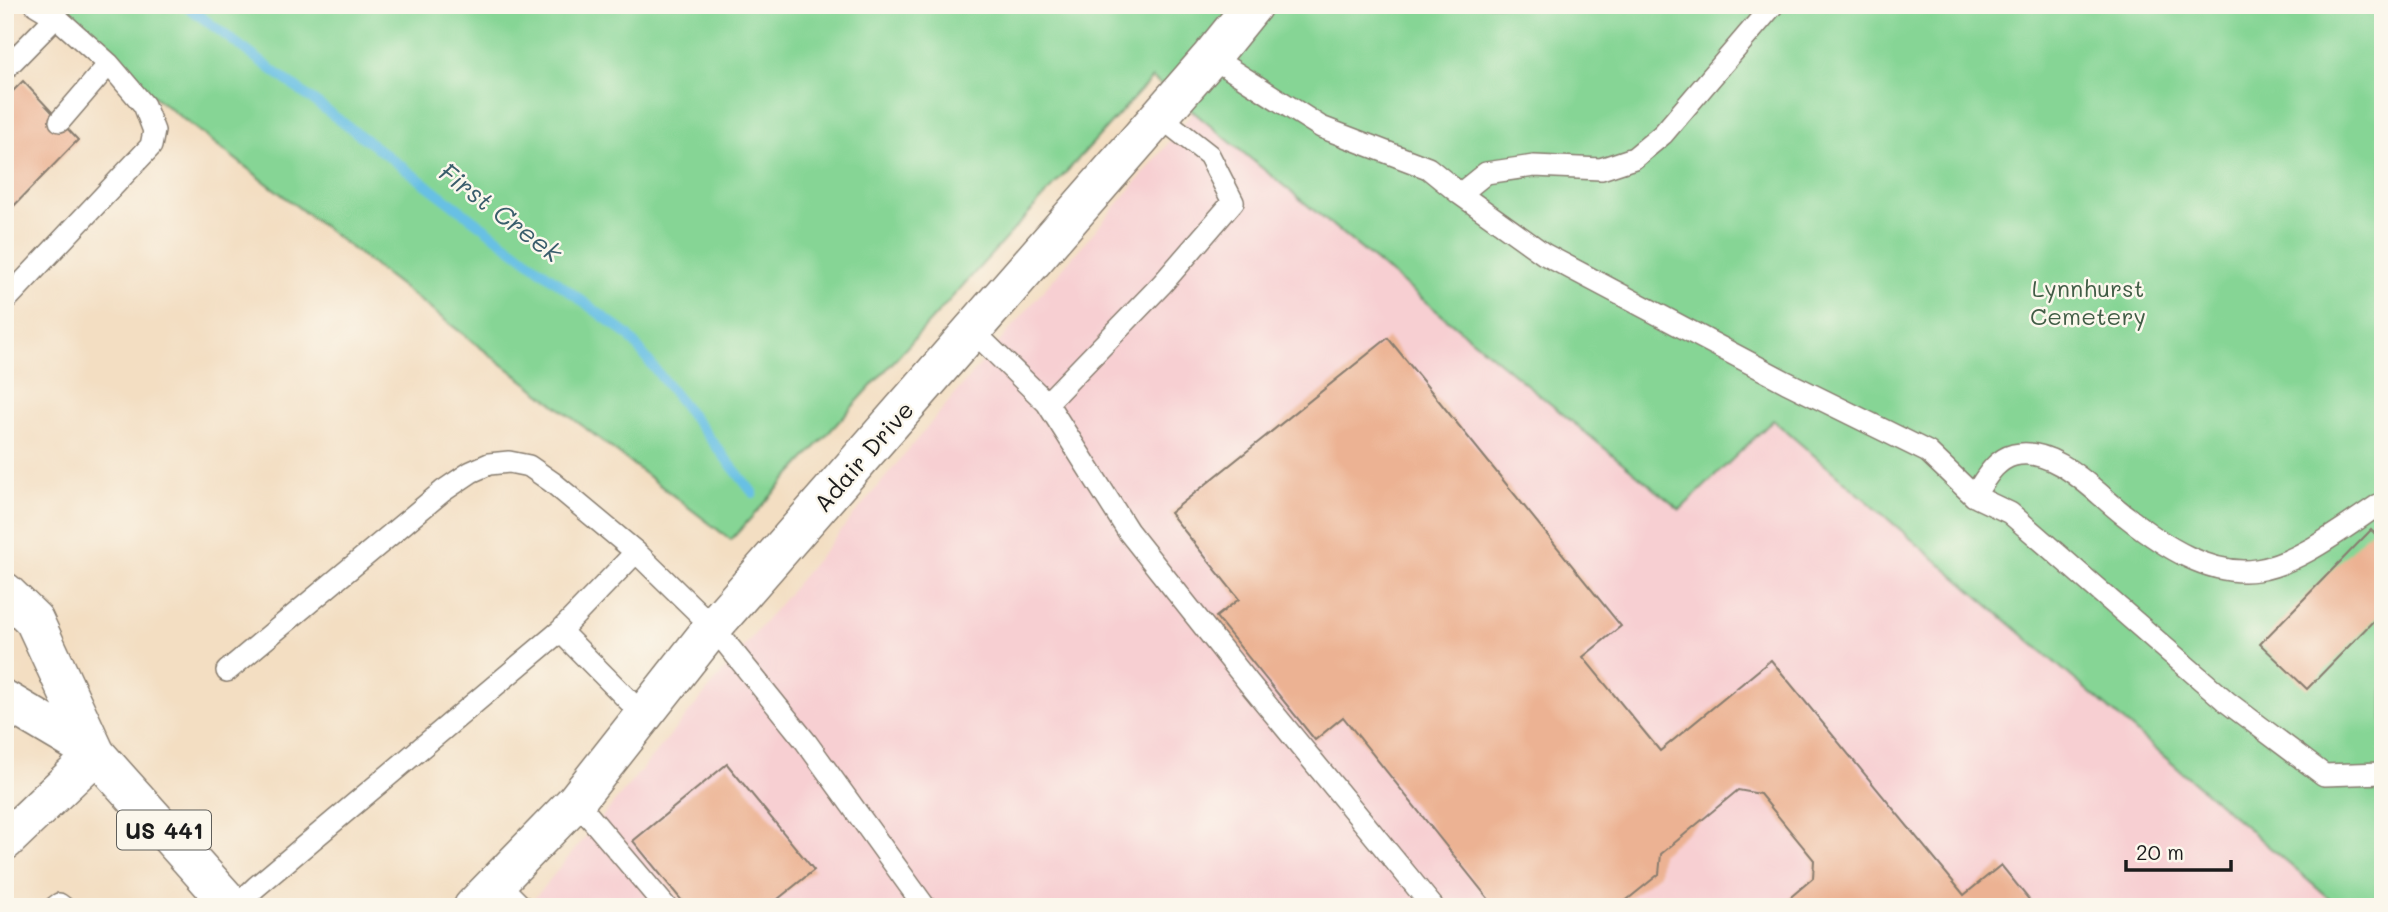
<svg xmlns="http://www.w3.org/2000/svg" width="2388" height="912" viewBox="0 0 2388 912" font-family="Mali,sans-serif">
<rect width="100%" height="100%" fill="#fbf7ec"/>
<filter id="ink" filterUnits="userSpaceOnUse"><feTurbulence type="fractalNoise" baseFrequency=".0143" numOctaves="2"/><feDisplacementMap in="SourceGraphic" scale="14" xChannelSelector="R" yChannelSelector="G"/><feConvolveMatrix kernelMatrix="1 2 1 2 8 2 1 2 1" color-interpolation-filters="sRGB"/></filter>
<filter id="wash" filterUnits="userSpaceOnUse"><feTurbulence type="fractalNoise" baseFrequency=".00686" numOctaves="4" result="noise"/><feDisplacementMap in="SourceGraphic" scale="28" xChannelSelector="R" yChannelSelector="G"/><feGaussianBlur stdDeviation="1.57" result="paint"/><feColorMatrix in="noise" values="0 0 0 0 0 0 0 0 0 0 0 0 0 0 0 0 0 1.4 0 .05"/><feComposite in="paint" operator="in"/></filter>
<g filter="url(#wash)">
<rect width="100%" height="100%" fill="#f3dec2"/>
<path fill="#f7cfd2" d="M 1193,112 L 1679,509 L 1772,420 L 2339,907 L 527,907 L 954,395 L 1146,171 Z"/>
<path fill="#86d595" stroke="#517858" stroke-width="2" d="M 35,5 L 2383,5 L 2383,907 L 2339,907 L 1773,420 L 1680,510 L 1152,78 L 731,540 Z"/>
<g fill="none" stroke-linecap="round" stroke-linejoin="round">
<path stroke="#67c0e4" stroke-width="10" d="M 185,5 L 628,335 L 753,493"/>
</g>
<g id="blocks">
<path fill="#ecb293" d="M 23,81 L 78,140 L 5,215 L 5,99 Z
M 1388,338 L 1621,626 L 1583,657 L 1660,751 L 1771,660 L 1964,895 L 2001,865 L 2035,907 L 1779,907 L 1813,878 L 1814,860 L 1760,794 L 1738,790 L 1661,854 L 1659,874 L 1618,907 L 1495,907 L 1343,717 L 1315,740 L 1216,617 L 1239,599 L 1170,513 Z
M 2371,530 L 2383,541 L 2383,611 L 2307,689 L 2260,644 Z
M 727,764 L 814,870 L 768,907 L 687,907 L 633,841 Z"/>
</g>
</g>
<g filter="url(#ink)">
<use href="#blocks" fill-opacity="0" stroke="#887d6f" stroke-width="2"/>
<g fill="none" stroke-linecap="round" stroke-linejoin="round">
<g stroke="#887d6f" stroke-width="24">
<path id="service" d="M 1211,57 L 1321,127 L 1428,168 L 1460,194 L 1544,254 L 1786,382 L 1928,452 L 1974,496 L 2010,513 L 2227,702 L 2324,775 L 2383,773
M 5,69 L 56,17
M 60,121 L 109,64
M 1460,194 L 1486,173 L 1534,166 L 1601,169 L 1634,158 L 1663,134 L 1773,5
M 5,301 L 151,146 L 154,131 L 144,105 L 109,64 L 56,17 L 36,5
M 973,331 L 1047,403 L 1128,531 L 1248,682 L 1433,907
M 1047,403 L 1162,284 L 1233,202 L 1209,155 L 1158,115
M 1974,496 C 1985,480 1994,460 2014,455 C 2056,445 2097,495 2127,517 C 2162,545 2210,577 2257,570 C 2299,564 2347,525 2383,502
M 636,552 L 560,631 L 642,714
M 227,671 L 443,491 L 471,472 L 489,464 L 509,462 L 529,466 L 552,482 L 636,552 L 713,627 L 806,742 L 925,907
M 576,801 L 666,907
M 497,882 L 522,907
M 55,907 L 59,904 L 63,907
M 235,907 L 256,887 L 560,631"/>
</g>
<g stroke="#887d6f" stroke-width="41">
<path id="minor" d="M 5,841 L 96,754
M 473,907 L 576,801 L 713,627 L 1211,57 L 1253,5"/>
</g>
<g stroke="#887d6f" stroke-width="41">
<path id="primary" d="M 5,592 L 34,620 L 96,754 L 233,907
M 5,700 L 96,754"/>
</g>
<use href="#service" stroke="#fff" stroke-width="21"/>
<use href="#minor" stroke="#fff" stroke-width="38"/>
<use href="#primary" stroke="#fff" stroke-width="38"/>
</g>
</g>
<g text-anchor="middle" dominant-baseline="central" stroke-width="5" stroke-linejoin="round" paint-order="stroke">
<rect fill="#fbf7ec" stroke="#5f5e5a" stroke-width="2" x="117" y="810.5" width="94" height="39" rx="5"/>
<g font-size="23" font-weight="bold" fill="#1c1c1c">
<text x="164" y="830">US 441</text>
</g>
<g font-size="24" fill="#415d46" stroke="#fbf7ec">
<text x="2088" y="287">Lynnhurst<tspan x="2088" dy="28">Cemetery</tspan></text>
</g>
<g font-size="24" fill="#1c1c1c" stroke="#fbf7ec">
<text transform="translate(863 456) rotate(-49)">Adair Drive</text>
</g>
<g font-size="26" font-style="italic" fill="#3a5e6c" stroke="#fbf7ec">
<text transform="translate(501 212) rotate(37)">First Creek</text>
</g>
</g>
<rect width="2388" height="912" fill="none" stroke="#fbf7ec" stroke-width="28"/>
<path d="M2126 860v10h105v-10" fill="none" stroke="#1c1c1c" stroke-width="3.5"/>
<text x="2136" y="860" font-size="21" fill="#1c1c1c" stroke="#fbf7ec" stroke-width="5" paint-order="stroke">20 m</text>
</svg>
